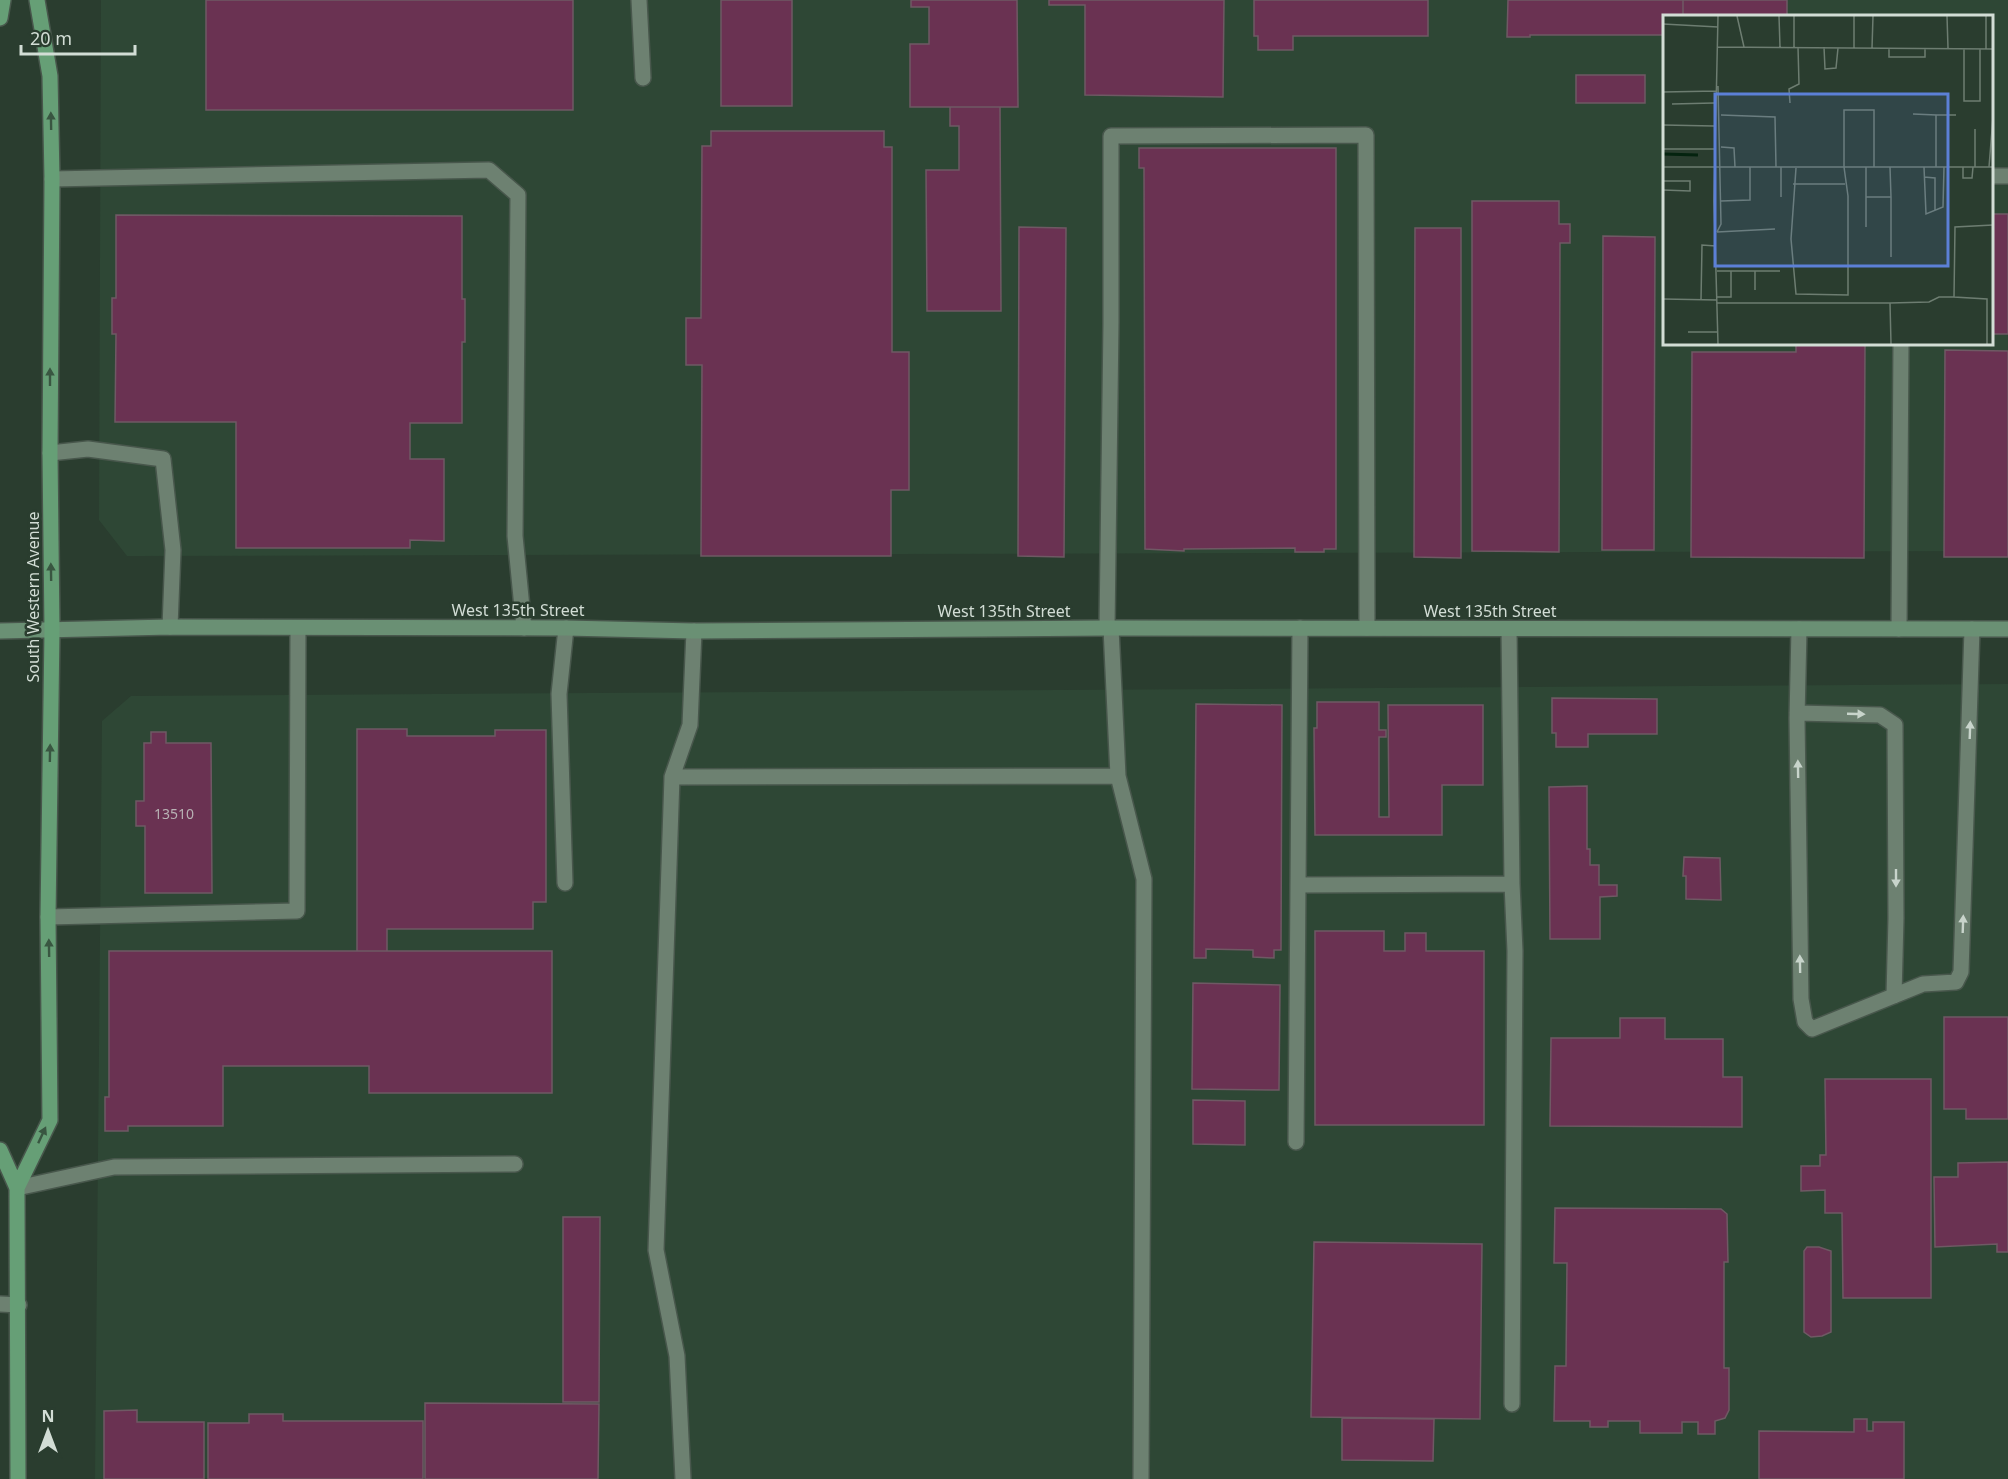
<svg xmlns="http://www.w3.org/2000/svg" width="2008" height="1479" viewBox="0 0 2008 1479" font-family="'Noto Sans',sans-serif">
<rect width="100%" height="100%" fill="#2a3d2f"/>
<path fill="#2e4735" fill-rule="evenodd" d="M 101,0 L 2008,0 L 2008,551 L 127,556 L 99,520 ZM 1664,16 L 1992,16 L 1992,344 L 1664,344 Z
M 2008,684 L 2008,1479 L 95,1479 L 102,721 L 131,696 Z"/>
<path fill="#6a3252" stroke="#6f5964" stroke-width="1.5" d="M 206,0 L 573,0 L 573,110 L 206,110 Z
M 721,0 L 792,0 L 792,106 L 721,106 Z
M 911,0 L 1017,0 L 1018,107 L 910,107 L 910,44 L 929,44 L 929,7 L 911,7 Z
M 1049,0 L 1224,0 L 1223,97 L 1085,95 L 1085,5 L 1049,5 Z
M 1254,0 L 1428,0 L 1428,36 L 1293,36 L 1293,50 L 1258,50 L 1258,36 L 1254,36 Z
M 1508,0 L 1683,0 L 1683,16 L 1664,16 L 1664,35 L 1530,35 L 1530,37 L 1507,37 Z
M 1683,0 L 1787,0 L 1787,16 L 1683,16 Z
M 1576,75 L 1645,75 L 1645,103 L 1576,103 Z
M 950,107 L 1000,107 L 1001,311 L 927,311 L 926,170 L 959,170 L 959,126 L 950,126 Z
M 711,131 L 884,131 L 884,147 L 892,147 L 892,352 L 909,352 L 909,490 L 891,490 L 891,556 L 701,556 L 702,365 L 686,365 L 686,318 L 701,318 L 702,146 L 711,146 Z
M 1139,148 L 1336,148 L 1336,549 L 1324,549 L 1324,552 L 1295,552 L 1295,548 L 1184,549 L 1184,551 L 1145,549 L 1144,168 L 1139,168 Z
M 1472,201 L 1559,201 L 1559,224 L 1570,224 L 1570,243 L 1560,243 L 1559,552 L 1472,551 Z
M 1992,214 L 2008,214 L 2008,334 L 1992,334 Z
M 116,215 L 462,216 L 462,299 L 465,299 L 465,342 L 462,342 L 462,423 L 410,423 L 410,459 L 444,459 L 444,541 L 410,540 L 410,548 L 236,548 L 236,422 L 115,422 L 116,334 L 112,334 L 112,298 L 116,298 Z
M 1019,227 L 1066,228 L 1064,557 L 1018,556 Z
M 1415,228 L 1461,228 L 1461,558 L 1414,557 Z
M 1603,236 L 1655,237 L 1654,550 L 1602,550 Z
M 1796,344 L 1865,344 L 1864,558 L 1691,557 L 1692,352 L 1796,352 Z
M 1945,350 L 2008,351 L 2008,557 L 1944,557 Z
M 1552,698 L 1657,699 L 1657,734 L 1588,734 L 1588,747 L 1556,747 L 1556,733 L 1552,733 Z
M 1317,702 L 1379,702 L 1379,730 L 1386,730 L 1386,737 L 1379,737 L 1379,817 L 1389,817 L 1388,705 L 1483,705 L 1483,785 L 1442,785 L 1442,835 L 1315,835 L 1314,728 L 1317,728 Z
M 1196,704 L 1282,705 L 1281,950 L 1274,950 L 1274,958 L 1253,957 L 1253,950 L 1206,949 L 1206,958 L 1194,958 Z
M 357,729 L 407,729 L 407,736 L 495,736 L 495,730 L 546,730 L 546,902 L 533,902 L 533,929 L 387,929 L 387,951 L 357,951 Z
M 151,732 L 166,732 L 166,743 L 211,743 L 212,893 L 145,893 L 145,826 L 136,826 L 136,801 L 144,801 L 144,743 L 151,743 Z
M 1587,786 L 1587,849 L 1590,849 L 1590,865 L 1599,865 L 1599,885 L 1617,885 L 1617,896 L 1600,897 L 1600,939 L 1550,939 L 1549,787 Z
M 1684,857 L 1720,858 L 1721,900 L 1686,899 L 1686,876 L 1683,876 Z
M 1315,931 L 1384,931 L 1384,951 L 1405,951 L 1405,933 L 1426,933 L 1426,951 L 1484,951 L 1484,1125 L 1315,1125 Z
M 109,951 L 552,951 L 552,1093 L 369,1093 L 369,1066 L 223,1066 L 223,1126 L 128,1126 L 128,1131 L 105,1131 L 105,1097 L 109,1097 Z
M 1193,983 L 1280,985 L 1279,1090 L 1192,1089 Z
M 1944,1017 L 2008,1017 L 2008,1119 L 1966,1119 L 1966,1109 L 1944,1109 Z
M 1620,1018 L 1665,1018 L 1665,1039 L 1723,1039 L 1723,1077 L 1742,1077 L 1742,1127 L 1550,1126 L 1551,1038 L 1620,1038 Z
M 1825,1079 L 1931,1079 L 1931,1298 L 1843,1298 L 1842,1213 L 1825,1213 L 1825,1190 L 1801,1191 L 1801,1166 L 1820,1166 L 1820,1155 L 1826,1155 Z
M 1193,1100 L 1245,1101 L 1245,1145 L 1193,1144 Z
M 2008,1162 L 2008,1252 L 1997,1252 L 1997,1244 L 1935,1247 L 1934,1177 L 1958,1177 L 1958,1163 Z
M 1555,1208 L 1721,1209 L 1727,1214 L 1728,1262 L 1724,1262 L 1724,1368 L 1729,1368 L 1729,1410 L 1725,1418 L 1715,1421 L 1715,1434 L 1698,1434 L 1698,1422 L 1682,1422 L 1682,1433 L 1640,1433 L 1640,1421 L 1608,1421 L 1608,1427 L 1590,1427 L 1590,1421 L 1554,1421 L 1555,1366 L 1566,1366 L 1567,1263 L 1554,1263 Z
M 563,1217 L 600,1217 L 599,1402 L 563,1402 Z
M 1314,1242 L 1482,1244 L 1480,1419 L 1311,1417 Z
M 1807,1247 L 1819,1247 L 1831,1251 L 1831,1332 L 1822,1336 L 1811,1337 L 1804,1332 L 1804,1251 Z
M 425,1403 L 599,1404 L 598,1479 L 425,1479 Z
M 137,1410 L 137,1422 L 204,1422 L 204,1479 L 104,1479 L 104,1411 Z
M 249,1414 L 283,1414 L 283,1421 L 423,1421 L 423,1479 L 208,1479 L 208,1423 L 249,1423 Z
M 1342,1418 L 1434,1419 L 1433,1461 L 1342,1460 Z
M 1854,1419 L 1867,1419 L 1867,1431 L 1873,1431 L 1873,1422 L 1904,1422 L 1904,1479 L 1759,1479 L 1759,1431 L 1854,1432 Z"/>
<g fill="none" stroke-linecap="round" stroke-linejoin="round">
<g stroke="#48574c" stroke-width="18">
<path id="lane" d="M 639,0 L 643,78
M 1992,176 L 2008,176
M 52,179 L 489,170 L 518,195 L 515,536 L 524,628
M 50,453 L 88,449 L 163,459 L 173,550 L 170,627
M 1107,628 L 1111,323 L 1111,136 L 1366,135 L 1367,628
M 1111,628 L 1118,776 L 1144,879 L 1141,1479
M 1799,629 L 1797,718 L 1801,999 L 1805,1022 L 1812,1029 L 1923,984 L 1956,982 L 1961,972 L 1972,629
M 1899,629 L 1901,344
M 1797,713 L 1880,715 L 1895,725 L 1896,918 L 1894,996
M 672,777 L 1118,776
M 565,883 L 559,694 L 566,628
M 1512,884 L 1515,951 L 1512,1404
M 1298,885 L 1512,884 L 1509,629
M 48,917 L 297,911 L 298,628
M 1296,1142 L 1300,628
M 17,1188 L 114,1167 L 515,1164
M 0,1304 L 19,1305
M 683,1479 L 677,1356 L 656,1250 L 672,777 L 690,725 L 694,631"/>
</g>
<g stroke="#48574c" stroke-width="18">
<path id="secondary" d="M 0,631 L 170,627 L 566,628 L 694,631 L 1107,628 L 2008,629"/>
</g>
<g stroke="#48574c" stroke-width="18">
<path id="primary" d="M 0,18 L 3,0
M 0,1150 L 17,1188 L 18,1479
M 17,1188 L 50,1120 L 48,917 L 52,630 L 50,453 L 52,179 L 50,76 L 37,0"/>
</g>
<use href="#lane" stroke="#6d8171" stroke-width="15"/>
<use href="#secondary" stroke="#6a9074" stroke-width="15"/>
<use href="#primary" stroke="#669f76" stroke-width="15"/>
</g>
<defs><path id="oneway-solid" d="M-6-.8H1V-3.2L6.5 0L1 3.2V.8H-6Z" transform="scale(1.5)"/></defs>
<g fill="#395641">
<use href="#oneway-solid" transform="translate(51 121) rotate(-91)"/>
<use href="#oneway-solid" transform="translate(50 377) rotate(-90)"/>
<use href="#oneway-solid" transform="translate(51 572) rotate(-91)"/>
<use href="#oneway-solid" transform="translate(50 753) rotate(-89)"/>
<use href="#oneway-solid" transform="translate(49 948) rotate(-91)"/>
<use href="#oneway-solid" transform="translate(42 1135) rotate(-65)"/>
</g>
<g fill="#c8d4cb">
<use href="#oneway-solid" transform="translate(1856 714) rotate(2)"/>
<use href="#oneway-solid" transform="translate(1970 730) rotate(-88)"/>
<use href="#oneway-solid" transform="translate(1798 769) rotate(-91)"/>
<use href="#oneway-solid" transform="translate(1896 878) rotate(90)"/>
<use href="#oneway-solid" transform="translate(1963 924) rotate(-88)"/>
<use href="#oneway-solid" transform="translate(1800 964) rotate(-91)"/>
</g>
<g text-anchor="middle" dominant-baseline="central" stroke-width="5" stroke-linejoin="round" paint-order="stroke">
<g font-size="14" fill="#b8b2b4">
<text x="174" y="813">13510</text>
</g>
<g font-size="16" fill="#d2ddd5" stroke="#2a3d2f">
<text transform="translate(33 597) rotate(-90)">South Western Avenue</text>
<text x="518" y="610">West 135th Street</text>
<text x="1004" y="611">West 135th Street</text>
<text x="1490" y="611">West 135th Street</text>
</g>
</g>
<g transform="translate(1663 15)">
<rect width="330" height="330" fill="#2a3d2f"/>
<path fill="none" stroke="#04230f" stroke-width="3" d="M 0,139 L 35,140"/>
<path fill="none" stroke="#6d7d71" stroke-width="1.5" d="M 74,1 L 81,32M 116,1 L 117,32M 131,1 L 131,32M 191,1 L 191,33M 284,1 L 285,33M 0,9 L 55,12M 54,32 L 330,34M 161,32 L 162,54 L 173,53 L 175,33M 209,33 L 210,1M 226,33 L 226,42 L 262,42 L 262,33M 301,34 L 301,86 L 317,86 L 317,34M 323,34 L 323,1M 0,77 L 54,76M 127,88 L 126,74 L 136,69 L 135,32M 9,89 L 51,88M 250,99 L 273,100 L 273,152M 58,100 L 112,102 L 113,152M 273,100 L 293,100M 0,110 L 51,111M 58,132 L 71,133 L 72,152M 0,134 L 51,134M 0,152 L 330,152M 181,152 L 181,95 L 211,95 L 211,152M 261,152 L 263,199 L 280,192 L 281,152M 300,152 L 300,163 L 309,163 L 310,152M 312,152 L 312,114M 326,152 L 330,102M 133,153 L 128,224 L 133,279 L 185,280 L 185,181 L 181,152M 261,162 L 272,163 L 272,195M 0,166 L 27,166 L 27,176 L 0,175M 130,169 L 182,169M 118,182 L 118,152M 203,182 L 228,182 L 227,152M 228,182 L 228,242M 58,186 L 87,185 L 87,152M 203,212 L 203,152M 54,217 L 112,214M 54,217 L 58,209 L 55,71M 54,256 L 117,256M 92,256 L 92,275M 54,282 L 68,282 L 68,256M 0,284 L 54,285M 38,285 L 39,230 L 53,231M 54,288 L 227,288 L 228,329M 227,288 L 266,287 L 276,282 L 291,282M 25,317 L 55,317M 55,329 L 51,186 L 55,1M 324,329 L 324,284 L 291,282 L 292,212 L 330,210"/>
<path fill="#5c80d7" fill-opacity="0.15" stroke="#5c80d7" stroke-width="3" d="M 52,79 L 285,79 L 285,251 L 52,251 Z"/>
<rect width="330" height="330" fill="none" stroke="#d2ddd5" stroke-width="3"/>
</g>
<g transform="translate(48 1431)" stroke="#2a3d2f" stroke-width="4.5" paint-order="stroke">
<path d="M0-4.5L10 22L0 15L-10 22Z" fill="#d2ddd5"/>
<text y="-9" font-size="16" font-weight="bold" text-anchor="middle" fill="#d2ddd5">N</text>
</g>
<path d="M21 45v9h114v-9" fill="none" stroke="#d2ddd5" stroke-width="3"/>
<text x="30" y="45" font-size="18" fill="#d2ddd5" stroke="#2a3d2f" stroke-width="4.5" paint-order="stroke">20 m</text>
</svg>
